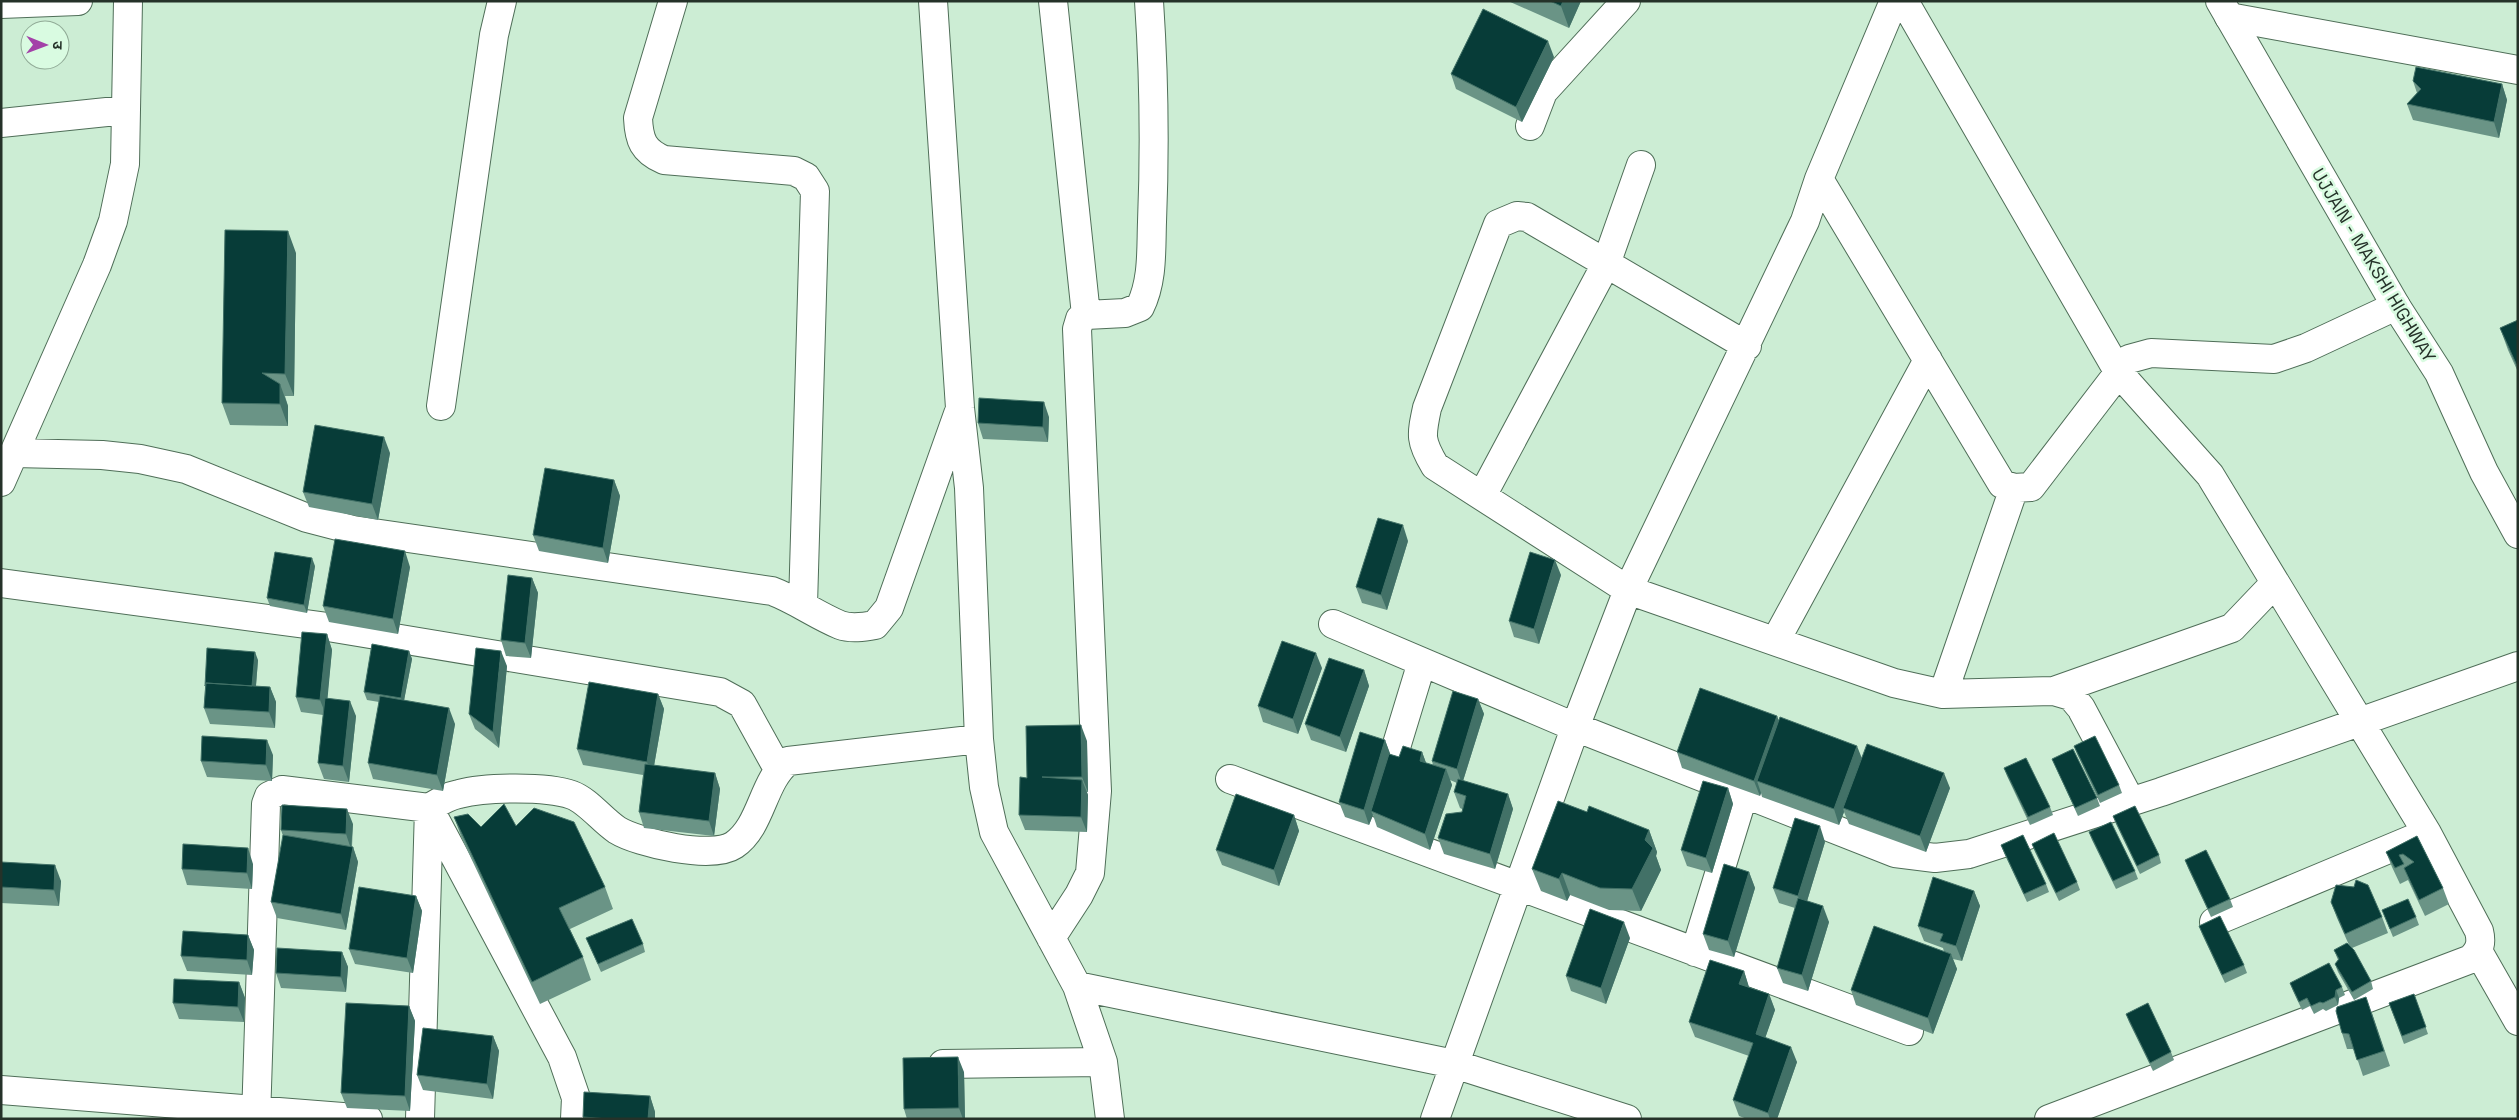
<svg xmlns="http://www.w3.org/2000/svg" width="2519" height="1120" viewBox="0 0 2519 1120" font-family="'Space Grotesk','Noto Sans Devanagari',sans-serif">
<rect width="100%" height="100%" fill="#ccedd4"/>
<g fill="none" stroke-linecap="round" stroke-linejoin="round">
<g stroke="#4f6e58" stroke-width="30">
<path id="minor" d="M 673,1 L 638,118 C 639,140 643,151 664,160 L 794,171 L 806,177 L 815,191 L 803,605
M 933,1 L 960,408 L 969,488 L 979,739 L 984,787 L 994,832 L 1077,986 L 1103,1062 L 1110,1119
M 1053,1 L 1086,315
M 1904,1 L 2119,373 L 2210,475 L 2427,833 L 2479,931 C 2482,943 2480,950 2471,959 L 2049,1119
M 1,4 L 78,1
M 2229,17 L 2518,70
M 1,123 L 126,110
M 1530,126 L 1543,92 L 1626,1
M 1819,179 L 2002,484 L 2014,488 L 2031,487 L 2129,359 L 2151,353 L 2274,359 L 2306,348 L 2396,306
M 1747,346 L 1527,217 L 1517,216 L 1498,224 L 1427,408 C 1421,436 1420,441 1435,466 L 1628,590 L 1894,683 L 1943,694 L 2054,691 L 2071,696 L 2081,708 L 2131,802
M 441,406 L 494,35 L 502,1
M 14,453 L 102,455 L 140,459 L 186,469 L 307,518 L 353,530 L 772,591 C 796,600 816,615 840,625 C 851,629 864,627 875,625 L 889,608 L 958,414
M 1,482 L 97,265 L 113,221 L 125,164 L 128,1
M 1482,496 L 1606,264 L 1641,165
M 1,583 L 328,627 L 720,692 L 742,704 L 778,769
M 1333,624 L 1575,727 L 1895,853 L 1935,858 L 1969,854 L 2161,792 L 2518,666
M 1776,640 L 1928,360
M 2054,691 L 2232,628 L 2275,583
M 1943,694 L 2014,488
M 1230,779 L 1909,1031
M 1383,790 L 1422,662
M 2214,922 L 2427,833
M 1051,938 L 1079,895 L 1090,873 L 1097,791 L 1077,329 L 1080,319 L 1086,315 L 1125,313 L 1140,307 C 1153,281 1151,250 1152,222 C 1155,148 1154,75 1149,1
M 2478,951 L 2518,1021
M 1695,952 L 1744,793
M 1077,986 L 1454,1064 L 1627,1119
M 943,1064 L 1103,1062
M 1,1090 L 368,1119
M 256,1119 L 266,804 L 269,796 L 282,790 L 429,808 L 562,1057 L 576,1098 L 575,1119
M 420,1119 L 429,808 C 439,802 448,796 459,794 C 485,787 547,786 572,795 C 588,801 602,820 617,830 C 638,843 712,860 734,845 C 762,826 762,782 788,761 L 979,739
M 1435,1119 L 1579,717 L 1628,590 L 1805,221 L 1819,179 L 1894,1"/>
</g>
<g stroke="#4f6e58" stroke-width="30">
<path id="major" d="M 2220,1 L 2396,306 L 2439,373 L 2484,472 L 2518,534"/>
</g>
<use href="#minor" stroke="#fff" stroke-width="28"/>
<use href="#major" stroke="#fff" stroke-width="28"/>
</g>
<path fill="#6a9486" d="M 1508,1 L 1581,1 L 1569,28 Z
M 1554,57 L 1522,122 L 1456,89 L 1451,74 Z
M 2413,81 L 2502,84 L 2507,100 L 2499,138 L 2413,120 L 2407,104 L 2417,93 Z
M 296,253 L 294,396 L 285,396 L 288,406 L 288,426 L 230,425 L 222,403 Z
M 2518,320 L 2518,372 L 2508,350 L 2500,328 Z
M 1049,417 L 1048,442 L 983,439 L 978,423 Z
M 390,453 L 378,520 L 309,507 L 303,492 Z
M 614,480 L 620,496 L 608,563 L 539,551 L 533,535 Z
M 1408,541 L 1387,610 L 1362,603 L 1356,587 Z
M 315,566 L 307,613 L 270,606 L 267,598 Z
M 410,567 L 398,634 L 329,622 L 323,606 Z
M 1561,575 L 1539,644 L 1514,637 L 1509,621 Z
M 532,578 L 538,593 L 531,658 L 506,656 L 501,640 Z
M 327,634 L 332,650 L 327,698 L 356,716 L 349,782 L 324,779 L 318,763 L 323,715 L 301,712 L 296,697 Z
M 409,651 L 412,659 L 404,700 L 455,724 L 443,791 L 373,779 L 368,763 L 379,702 L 367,700 L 364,692 Z
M 258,660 L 256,686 L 270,687 L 276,702 L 275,728 L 210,724 L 204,708 L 205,688 L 205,686 Z
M 507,666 L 499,748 L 475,729 L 469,714 Z
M 1322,668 L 1298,734 L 1263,722 L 1258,706 Z
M 1364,670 L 1369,686 L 1346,752 L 1311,740 L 1305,724 Z
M 658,694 L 664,709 L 654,766 L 715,773 L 720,789 L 714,836 L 644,828 L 639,812 L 643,775 L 583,765 L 577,749 Z
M 1478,699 L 1484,714 L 1463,781 L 1508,794 L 1513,809 L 1495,869 L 1444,854 L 1438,838 L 1462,812 L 1462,809 L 1460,808 L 1454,792 L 1457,783 L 1450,780 L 1452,785 L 1430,850 L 1377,827 L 1373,815 L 1369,825 L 1345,817 L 1339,802 L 1385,740 L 1390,754 L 1399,757 L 1422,752 L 1426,763 L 1433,765 L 1432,761 Z
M 1777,716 L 1779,721 L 1862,758 L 1950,788 L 1926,852 L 1849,824 L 1844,812 L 1839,825 L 1762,797 L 1761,793 L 1760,796 L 1682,768 L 1677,752 Z
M 1087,741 L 1088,792 L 1087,792 L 1088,795 L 1087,832 L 1025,830 L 1019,815 L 1027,778 Z
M 2074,746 L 2119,785 L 2122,793 L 2100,803 L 2077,754 Z
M 273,755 L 272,781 L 207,777 L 201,761 Z
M 2052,759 L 2097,798 L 2100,806 L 2078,816 Z
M 2004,768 L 2050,807 L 2053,815 L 2030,825 L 2007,776 Z
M 1728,788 L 1733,804 L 1712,873 L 1687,866 L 1681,850 Z
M 1587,812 L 1649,830 L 1657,852 L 1656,856 L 1661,870 L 1641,911 L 1609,910 L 1570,895 L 1567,901 L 1541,891 L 1532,869 Z
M 1294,815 L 1299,831 L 1279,886 L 1222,865 L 1216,850 Z
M 2113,816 L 2159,855 L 2161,863 L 2140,874 L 2116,824 Z
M 454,817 L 481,827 L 605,887 L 613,909 L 570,929 L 583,957 L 591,980 L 540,1004 L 462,839 Z
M 353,824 L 352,847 L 353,847 L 358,862 L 346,930 L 277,918 L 271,902 L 283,836 L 281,830 Z
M 2089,832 L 2135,871 L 2138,879 L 2116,889 L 2092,840 Z
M 2417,836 L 2443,888 L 2449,904 L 2425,916 L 2408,880 L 2400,884 L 2392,867 L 2386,852 Z
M 1825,842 L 1807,901 L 1829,922 L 1808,991 L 1783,983 L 1777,968 L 1795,908 L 1779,903 L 1773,888 Z
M 2032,844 L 2077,882 L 2080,890 L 2059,901 L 2035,852 Z
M 2001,845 L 2046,884 L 2049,892 L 2027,902 L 2004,853 Z
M 2185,860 L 2230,899 L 2233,907 L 2211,917 L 2188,868 Z
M 1,862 L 61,881 L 59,906 L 1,903 Z
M 253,864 L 252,889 L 187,885 L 182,869 Z
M 1749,872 L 1755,888 L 1734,957 L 1709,950 L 1703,934 Z
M 1974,891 L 1980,906 L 1962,961 L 1953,959 L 1957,969 L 1933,1034 L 1856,1005 L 1851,990 L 1944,952 L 1943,948 L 1924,941 L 1918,926 Z
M 416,896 L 422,911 L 413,973 L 355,964 L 349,949 Z
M 2331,902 L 2382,917 L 2388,933 L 2352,948 L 2371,981 L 2373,989 L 2354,1000 L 2338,972 L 2335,964 L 2338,960 L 2334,950 L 2349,945 L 2337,918 Z
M 2382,910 L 2416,917 L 2419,925 L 2393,937 Z
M 2199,926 L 2244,965 L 2247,973 L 2225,983 L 2202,934 Z
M 248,935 L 254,950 L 252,975 L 187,971 L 181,956 Z
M 586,938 L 643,944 L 645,952 L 601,972 Z
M 1630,938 L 1606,1004 L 1571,991 L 1566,976 Z
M 342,952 L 348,967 L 346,992 L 281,988 L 276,973 Z
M 1744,971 L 1749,988 L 1769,994 L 1775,1010 L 1765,1038 L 1797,1062 L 1777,1119 L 1747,1119 L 1739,1116 L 1733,1100 L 1749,1056 L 1695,1037 L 1689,1022 Z
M 239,982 L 245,998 L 244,1022 L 179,1019 L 173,1003 Z
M 2290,983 L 2342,987 L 2345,995 L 2339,998 L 2338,1005 L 2326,1011 L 2323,1009 L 2314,1014 L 2310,1006 L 2302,1010 L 2293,991 Z
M 2414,994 L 2428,1034 L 2404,1044 L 2389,1003 Z
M 409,1006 L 415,1021 L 410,1111 L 347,1108 L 341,1093 Z
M 2372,1013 L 2390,1066 L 2363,1076 L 2354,1049 L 2347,1049 L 2342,1033 Z
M 2126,1014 L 2171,1052 L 2174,1060 L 2153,1071 L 2129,1022 Z
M 493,1036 L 499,1051 L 493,1099 L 423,1090 L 417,1075 Z
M 964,1072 L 965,1119 L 907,1119 L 904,1109 Z
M 650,1096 L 655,1112 L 655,1119 L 583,1119 L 583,1117 Z"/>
<path fill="#427167" d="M 1563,1 L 1581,1 L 1569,28 L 1561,6 Z
M 1548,41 L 1554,57 L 1522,122 L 1516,107 Z
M 2502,84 L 2507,100 L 2499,138 L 2494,122 Z
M 288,231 L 296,253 L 294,396 L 285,374 Z
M 280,384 L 288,406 L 288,426 L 280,404 Z
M 1044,402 L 1049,417 L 1048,442 L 1043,427 Z
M 384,437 L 390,453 L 378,520 L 372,504 Z
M 614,480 L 620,496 L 608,563 L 603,548 Z
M 1403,525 L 1408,541 L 1387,610 L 1381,595 Z
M 405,551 L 410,567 L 398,634 L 393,619 Z
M 312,558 L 315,566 L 307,613 L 304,605 Z
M 1555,560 L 1561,575 L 1539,644 L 1534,629 Z
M 532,578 L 538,593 L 531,658 L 525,643 Z
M 327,634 L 332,650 L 326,715 L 320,700 Z
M 409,651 L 412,659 L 403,706 L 401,698 Z
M 501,651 L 507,666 L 499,748 L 493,732 Z
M 255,652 L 258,660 L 255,697 L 252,689 Z
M 1316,653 L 1322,668 L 1298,734 L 1293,719 Z
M 1364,670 L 1369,686 L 1346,752 L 1340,737 Z
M 270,687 L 276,702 L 275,728 L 269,712 Z
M 658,694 L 664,709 L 652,777 L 647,762 Z
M 1478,699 L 1484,714 L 1462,784 L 1457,769 Z
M 350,701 L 356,716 L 349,782 L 343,766 Z
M 449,708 L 455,724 L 443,791 L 437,775 Z
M 1777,716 L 1783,732 L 1757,781 L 1761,793 L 1760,796 L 1754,781 Z
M 1081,725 L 1087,741 L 1088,792 L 1082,777 Z
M 267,740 L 273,755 L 272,781 L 266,765 Z
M 1385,740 L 1391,756 L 1371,811 L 1373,815 L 1369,825 L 1364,810 Z
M 1857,746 L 1863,761 L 1843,808 L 1844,812 L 1839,825 L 1834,809 Z
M 1422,752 L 1428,768 L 1420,761 Z
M 1446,769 L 1452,785 L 1430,850 L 1425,834 Z
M 715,773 L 720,789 L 714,836 L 709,821 Z
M 1944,773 L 1950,788 L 1926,852 L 1920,836 Z
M 1082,780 L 1088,795 L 1087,832 L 1081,817 Z
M 1728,788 L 1733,804 L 1712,873 L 1706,858 Z
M 1508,794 L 1513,809 L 1495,869 L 1490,854 Z
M 347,809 L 353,824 L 351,849 L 346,834 Z
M 1294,815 L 1299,831 L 1279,886 L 1274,870 Z
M 1820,826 L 1825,842 L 1804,911 L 1798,896 Z
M 1649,830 L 1657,852 L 1656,856 L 1661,870 L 1641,911 L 1632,889 L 1645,840 Z
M 353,847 L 358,862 L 346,930 L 341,914 Z
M 248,848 L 253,864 L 252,889 L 247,873 Z
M 55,865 L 61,881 L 59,906 L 54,890 Z
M 1749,872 L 1755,888 L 1734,957 L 1728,941 Z
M 1562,873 L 1570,895 L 1567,901 L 1559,879 Z
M 1974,891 L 1980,906 L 1962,961 L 1956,946 Z
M 416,896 L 422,911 L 413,973 L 407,958 Z
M 1823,906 L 1829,922 L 1808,991 L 1802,975 Z
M 1624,922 L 1630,938 L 1606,1004 L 1601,988 Z
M 248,935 L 254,950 L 252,975 L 247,960 Z
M 342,952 L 348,967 L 346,992 L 341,977 Z
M 1951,954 L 1957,969 L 1933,1034 L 1928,1018 Z
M 1744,971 L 1749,987 L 1745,1000 L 1739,984 Z
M 239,982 L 245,998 L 244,1022 L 238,1007 Z
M 2336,990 L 2339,998 L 2338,1005 L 2335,997 Z
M 1769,994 L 1775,1010 L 1761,1050 L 1756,1034 Z
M 409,1006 L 415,1021 L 410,1111 L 405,1096 Z
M 493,1036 L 499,1051 L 493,1099 L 487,1084 Z
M 1791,1047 L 1797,1062 L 1777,1119 L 1770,1119 L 1768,1113 Z
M 958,1057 L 964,1072 L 965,1119 L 963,1119 L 959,1108 Z
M 650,1096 L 655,1112 L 655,1119 L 648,1119 Z"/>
<path fill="#073c38" stroke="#427167" d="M 1550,1 L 1563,1 L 1561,6 Z
M 1483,9 L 1548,41 L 1516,107 L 1451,74 Z
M 2416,67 L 2502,84 L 2494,122 L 2407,104 L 2421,89 L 2413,81 Z
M 225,230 L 288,231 L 285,374 L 262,373 L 280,384 L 280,404 L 222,403 Z
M 2518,320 L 2518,368 L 2500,328 Z
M 979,398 L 1044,402 L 1043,427 L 978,423 Z
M 315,425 L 384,437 L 372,504 L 303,492 Z
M 545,468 L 614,480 L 603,548 L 533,535 Z
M 1378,518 L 1403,525 L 1381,595 L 1356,587 Z
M 335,539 L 405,551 L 393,619 L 323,606 Z
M 275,552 L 312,558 L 304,605 L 267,598 Z
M 1530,552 L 1555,560 L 1534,629 L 1509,621 Z
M 508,575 L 532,578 L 525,643 L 501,640 Z
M 302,632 L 327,634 L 320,700 L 296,697 Z
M 1282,641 L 1316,653 L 1293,719 L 1258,706 Z
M 372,644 L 409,651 L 401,698 L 364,692 Z
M 207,648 L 255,652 L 252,686 L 206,683 L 205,686 Z
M 476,648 L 501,651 L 493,732 L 469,714 Z
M 1329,658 L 1364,670 L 1340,737 L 1305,724 Z
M 589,682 L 658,694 L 647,762 L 577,749 Z
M 206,683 L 270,687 L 269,712 L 204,708 Z
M 1700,688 L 1777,716 L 1754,781 L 1677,752 Z
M 1453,691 L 1478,699 L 1457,769 L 1432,761 Z
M 380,696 L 449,708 L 437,775 L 368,763 Z
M 325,698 L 350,701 L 343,766 L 318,763 Z
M 1780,717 L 1857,746 L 1834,809 L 1757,781 Z
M 1081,725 L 1082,777 L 1042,777 L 1082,780 L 1081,817 L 1019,815 L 1020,777 L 1027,778 L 1026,726 Z
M 1360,732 L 1385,740 L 1364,810 L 1339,802 Z
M 202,736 L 267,740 L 266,765 L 201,761 Z
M 2095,736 L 2119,785 L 2098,795 L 2074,746 Z
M 1867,744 L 1944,773 L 1920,836 L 1843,808 Z
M 1403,746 L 1422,752 L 1420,761 L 1446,769 L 1425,834 L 1371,811 L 1389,754 L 1399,757 Z
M 2073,749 L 2097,798 L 2075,808 L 2052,759 Z
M 2026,758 L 2050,807 L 2028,817 L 2004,768 Z
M 645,764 L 715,773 L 709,821 L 639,812 Z
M 1458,779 L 1508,794 L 1490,854 L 1438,838 L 1446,814 L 1462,812 L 1466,796 L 1454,792 Z
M 1703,781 L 1728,788 L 1706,858 L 1681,850 Z
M 1236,794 L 1294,815 L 1274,870 L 1216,850 Z
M 1558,801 L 1587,812 L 1589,806 L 1649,830 L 1645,840 L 1653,848 L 1632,889 L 1600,888 L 1562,873 L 1559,879 L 1532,869 Z
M 504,804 L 516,826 L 534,808 L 574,822 L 605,887 L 559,908 L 583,957 L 532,982 L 454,817 L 468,814 L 481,827 Z
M 282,805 L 347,809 L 346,834 L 281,830 Z
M 2135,806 L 2159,855 L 2137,866 L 2113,816 Z
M 1795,818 L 1820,826 L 1798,896 L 1773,888 Z
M 2111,822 L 2135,871 L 2113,881 L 2089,832 Z
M 2054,833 L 2077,882 L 2056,893 L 2032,844 Z
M 283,835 L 353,847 L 341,914 L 271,902 Z
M 2023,835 L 2046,884 L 2024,894 L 2001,845 Z
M 2417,836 L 2443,888 L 2419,900 L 2404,868 L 2414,862 L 2403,854 L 2399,855 L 2404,864 L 2395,868 L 2386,852 Z
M 183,844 L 248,848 L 247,873 L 182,869 Z
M 2206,850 L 2230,899 L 2208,909 L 2185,860 Z
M 1,862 L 55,865 L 54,890 L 1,887 Z
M 1724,864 L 1749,872 L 1728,941 L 1703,934 Z
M 1933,877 L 1974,891 L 1956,946 L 1940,941 L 1943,934 L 1918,926 Z
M 2356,880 L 2368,885 L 2382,917 L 2345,934 L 2331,902 L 2336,885 L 2354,887 Z
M 359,887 L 416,896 L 407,958 L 349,949 Z
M 1798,898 L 1823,906 L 1802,975 L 1777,968 Z
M 2408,899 L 2416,917 L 2390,929 L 2382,910 Z
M 1590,909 L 1624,922 L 1601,988 L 1566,976 Z
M 2220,916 L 2244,965 L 2222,975 L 2199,926 Z
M 632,919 L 643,944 L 598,964 L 586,938 Z
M 1874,926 L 1951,954 L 1928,1018 L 1851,990 Z
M 183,931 L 248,935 L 247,960 L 181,956 Z
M 2347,943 L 2354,950 L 2371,981 L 2352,992 L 2335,964 L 2339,959 L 2334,950 Z
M 277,948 L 342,952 L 341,977 L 276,973 Z
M 1710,960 L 1744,971 L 1739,984 L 1769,994 L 1756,1034 L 1791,1047 L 1768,1113 L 1733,1100 L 1753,1043 L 1689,1022 Z
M 2329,963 L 2342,987 L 2336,990 L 2335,997 L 2323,1003 L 2320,1002 L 2311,1006 L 2307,998 L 2299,1002 L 2290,983 Z
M 174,979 L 239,982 L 238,1007 L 173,1003 Z
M 2414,994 L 2426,1027 L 2402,1036 L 2389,1003 Z
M 2366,997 L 2384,1051 L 2357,1060 L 2349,1034 L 2342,1033 L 2336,1011 L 2337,1007 Z
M 346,1003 L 409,1006 L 405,1096 L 341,1093 Z
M 2148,1003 L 2171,1052 L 2150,1063 L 2126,1014 Z
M 423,1028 L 493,1036 L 487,1084 L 417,1075 Z
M 958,1057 L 959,1108 L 904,1109 L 903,1058 Z
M 584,1092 L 650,1096 L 648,1119 L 608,1119 L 583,1117 Z"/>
<g text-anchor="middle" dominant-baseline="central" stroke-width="5" stroke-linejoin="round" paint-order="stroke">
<g font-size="18" fill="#253229" stroke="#d9fbe1">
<text transform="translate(2374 265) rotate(59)">UJJAIN - MAKSHI HIGHWAY</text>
</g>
</g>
<rect width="2519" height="1120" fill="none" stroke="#253229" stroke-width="5"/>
<g transform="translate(45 45) rotate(91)"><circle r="24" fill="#d9fbe1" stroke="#91ab97"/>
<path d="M0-4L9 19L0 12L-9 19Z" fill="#a341a8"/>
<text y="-8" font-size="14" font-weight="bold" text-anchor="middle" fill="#253229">उ</text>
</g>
</svg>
